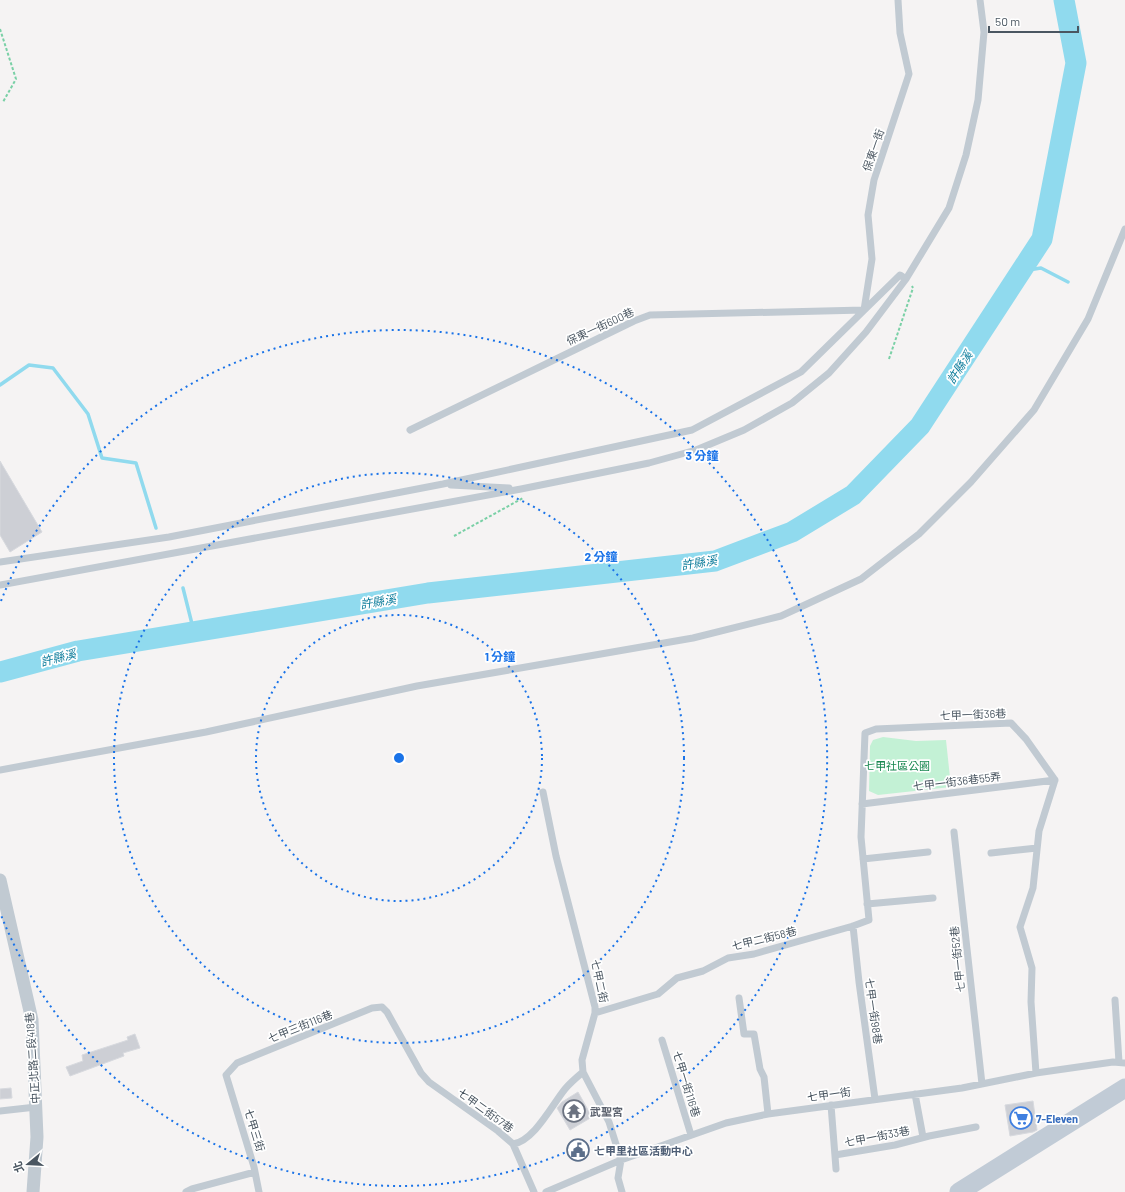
<svg xmlns="http://www.w3.org/2000/svg" width="1125" height="1192" viewBox="0 0 1125 1192" font-family="Barlow,'Noto Sans TC',sans-serif">
<rect width="100%" height="100%" fill="#f5f3f3"/>
<path fill="#c3f1d5" d="M 883,737 L 916,741 L 946,740 L 951,787 L 878,795 L 869,791 L 870,746 L 873,740 Z"/>
<g fill="none" stroke-linecap="round" stroke-linejoin="round">
<path stroke="#90daee" stroke-width="3.5" d="M 1022,271 L 1041,268 L 1068,282
M 0,385 L 29,365 L 53,368 L 88,414 L 102,458 L 136,463 L 156,528
M 183,588 L 194,632"/>
<path stroke="#90daee" stroke-width="21" d="M 0,672 L 78,651 L 428,593 L 715,561 L 792,532 L 853,495 L 920,426 L 1042,239 L 1076,63 L 1064,0"/>
</g>
<path fill="#cdcfd5" stroke="#d7d9de" d="M 0,461 L 42,532 L 10,552 L 0,535 Z
M 135,1034 L 140,1048 L 123,1053 L 124,1056 L 70,1076 L 66,1067 L 83,1061 L 82,1055 L 128,1040 L 127,1037 Z
M 11,1088 L 12,1098 L 0,1099 L 0,1089 Z
M 578,1092 L 592,1117 L 570,1130 L 557,1108 L 562,1102 Z
M 1033,1101 L 1037,1130 L 1033,1132 L 1010,1136 L 1005,1105 Z"/>
<g fill="none" stroke-linecap="round" stroke-linejoin="round">
<path stroke="#7ad0a6" stroke-width="2" stroke-dasharray="3 2" stroke-linecap="butt" d="M 0,29 L 16,79 L 3,102
M 889,359 L 913,288 L 912,286
M 454,536 L 523,498"/>
<path stroke="#c1cad2" stroke-width="7" d="M 410,430 L 634,321 L 650,315 L 864,310 L 872,259 L 868,215 L 874,180 L 909,74 L 900,33 L 898,0
M 451,485 L 509,488
M 0,562 L 169,537 L 443,484 L 692,430 L 801,372 L 900,275 L 906,279
M 0,585 L 521,489 L 649,463 L 696,450 L 744,430 L 792,403 L 829,373 L 866,332 L 906,279 L 949,208 L 966,155 L 978,100 L 984,32 L 980,0
M 0,770 L 206,732 L 417,686 L 693,638 L 781,616 L 861,579 L 919,534 L 971,482 L 1034,410 L 1088,319 L 1125,229
M 543,792 L 556,856 L 595,1007 L 595,1013 L 582,1060 L 583,1072 L 609,1122 L 621,1160 L 618,1178 L 622,1192
M 862,804 L 1055,780
M 954,832 L 982,1084
M 991,853 L 1037,848
M 863,859 L 928,852
M 867,904 L 933,898
M 853,926 L 859,982 L 875,1099
M 739,998 L 744,1034 L 754,1034 L 760,1069 L 764,1077 L 768,1114
M 1115,1000 L 1119,1062
M 595,1013 L 658,994 L 677,978 L 703,971 L 728,958 L 754,954 L 853,926 L 869,920 L 861,837 L 865,733 L 876,729 L 1011,723 L 1026,739 L 1055,780 L 1039,831 L 1033,888 L 1020,927 L 1032,968 L 1031,1002 L 1036,1073
M 662,1040 L 691,1135
M 915,1094 L 923,1137
M 831,1105 L 836,1169
M 0,1111 L 36,1107
M 513,1144 L 534,1192
M 835,1155 L 895,1145 L 929,1136 L 976,1127
M 186,1192 L 192,1189 L 255,1172
M 259,1192 L 254,1167 L 226,1075 L 237,1063 L 372,1008 L 382,1007 L 387,1012 L 421,1073 L 429,1082 L 498,1131 L 513,1144 C 534,1141 552,1105 565,1089 C 570,1083 577,1077 583,1072
M 546,1192 L 621,1160 L 726,1123 L 768,1114 L 962,1088 L 1036,1073 L 1113,1062 L 1125,1063"/>
<path stroke="#c1cad2" stroke-width="13" d="M 0,880 L 32,1020 L 37,1137 L 33,1192"/>
<path stroke="#c1cbd6" stroke-width="19" d="M 959,1192 L 1125,1088"/>
</g>
<g fill="none" stroke="#1a73e8" stroke-width="2" stroke-dasharray="2 4">
<circle cx="399" cy="758" r="143"/>
<circle cx="399" cy="758" r="285"/>
<path d="M1 601A428 428 0 1 1 1 915"/>
</g>
<defs>
<g id="temple-ring" transform="scale(1.15)"><circle r="9.5" fill="#fff" stroke="#6b7280" stroke-width="1.5"/><path d="M0-6L5-2H3V0L6.5 2.5H4V6H1.5V3h-3V6H-4V2.5H-6.5L-3 0V-2H-5Z" fill="#6b7280"/></g>
<g id="supermarket-ring" transform="scale(1.15)"><circle r="9.5" fill="#fff" stroke="#3f7fe0" stroke-width="1.5"/><path d="M-6-5.5h2.5l.6 2H6L4.5 2H-2.5L-4.4-4H-6ZM-1.5 3.2a1.3 1.3 0 1 0 .1 0ZM3 3.2a1.3 1.3 0 1 0 .1 0Z" fill="#3f7fe0"/></g>
<g id="civic-ring" transform="scale(1.15)"><circle r="9.5" fill="#fff" stroke="#5c6f8a" stroke-width="1.5"/><path d="M-.6-6.5H3V-4.5H.6V-3L4-1V1h2V6H-6V1h2V-1L-.6-3ZM-1.2 2.5V6h2.4V2.5Z" fill="#5c6f8a"/></g>
</defs>
<g fill-rule="evenodd">
<use href="#temple-ring" x="574" y="1111"/>
<use href="#supermarket-ring" x="1021" y="1118"/>
<use href="#civic-ring" x="578" y="1150"/>
</g>
<g text-anchor="middle" dominant-baseline="central" stroke-width="3.5" stroke-linejoin="round" paint-order="stroke">
<g font-size="11" fill="#4a5661" stroke="#fff">
<text transform="translate(873 150) rotate(-71)">保東一街</text>
<text transform="translate(600 326) rotate(-25)">保東一街600巷</text>
<text transform="translate(973 714) rotate(-2)">七甲一街36巷</text>
<text transform="translate(957 781) rotate(-7)">七甲一街36巷55弄</text>
<text transform="translate(764 938) rotate(-14)">七甲二街58巷</text>
<text transform="translate(957 959) rotate(-96)">七甲一街52巷</text>
<text transform="translate(600 981) rotate(78)">七甲二街</text>
<text transform="translate(874 1011) rotate(82)">七甲一街98巷</text>
<text transform="translate(300 1026) rotate(-22)">七甲三街116巷</text>
<text transform="translate(32 1058) rotate(-94)">中正北路二段418巷</text>
<text transform="translate(687 1084) rotate(73)">七甲一街116巷</text>
<text transform="translate(829 1094) rotate(-8)">七甲一街</text>
<text transform="translate(486 1110) rotate(36)">七甲二街57巷</text>
<text transform="translate(255 1130) rotate(73)">七甲三街</text>
<text transform="translate(877 1136) rotate(-11)">七甲一街33巷</text>
</g>
<g font-size="11" fill="#17864f" stroke="#fff">
<text x="897" y="765">七甲社區公園</text>
</g>
<g font-size="11" font-weight="bold" fill="#5b616d" stroke="#fff" text-anchor="start">
<text x="590" y="1111">武聖宮</text>
</g>
<g font-size="11" font-weight="bold" fill="#366cbe" stroke="#fff" text-anchor="start">
<text x="1036" y="1118">7-Eleven</text>
</g>
<g font-size="11" font-weight="bold" fill="#4e5e75" stroke="#fff" text-anchor="start">
<text x="594" y="1150">七甲里社區活動中心</text>
</g>
<g font-size="12" font-style="italic" fill="#0c7c9b" stroke="#fff">
<text transform="translate(959 367) rotate(-57)">許縣溪</text>
<text transform="translate(699 562) rotate(-9)">許縣溪</text>
<text transform="translate(378 601) rotate(-9)">許縣溪</text>
<text transform="translate(58 657) rotate(-14)">許縣溪</text>
</g>
</g>
<circle cx="399" cy="758" r="6" fill="#1a73e8" stroke="#fff" stroke-width="2"/>
<g font-size="12" text-anchor="middle" font-weight="bold" fill="#1a73e8" stroke="#fff" stroke-width="3.5" stroke-linejoin="round" paint-order="stroke">
<text x="702" y="460">3 分鐘</text>
<text x="601" y="561">2 分鐘</text>
<text x="500" y="661">1 分鐘</text>
</g>
<g transform="translate(28 1164) rotate(252)" stroke="#ffffff" stroke-width="3" paint-order="stroke">
<path d="M0-3L7 15L0 10L-7 15Z" fill="#4a5661"/>
<text y="-6" font-size="11" font-weight="bold" text-anchor="middle" fill="#4a5661">北</text>
</g>
<path d="M989 26v6h89v-6" fill="none" stroke="#4a5661" stroke-width="2"/>
<text x="995" y="26" font-size="12" fill="#4a5661" stroke="#ffffff" stroke-width="3" paint-order="stroke">50 m</text>
</svg>
